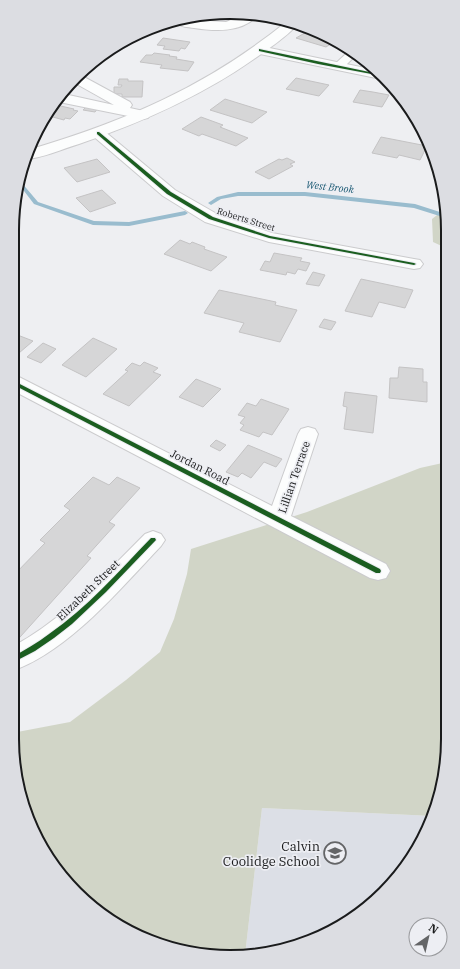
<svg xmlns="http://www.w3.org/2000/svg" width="460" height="969" viewBox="0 0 460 969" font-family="'IBM Plex Serif',serif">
<rect width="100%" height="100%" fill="#eeeff2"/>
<path fill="#dcdfe6" d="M 262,808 L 433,816 L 431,823 L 394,883 L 327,934 L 259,955 L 245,955 Z"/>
<path fill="#d1d5c7" d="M 446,208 L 446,248 L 433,242 L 432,219 Z
M 447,462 L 448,739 L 433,816 L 262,808 L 245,955 L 187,953 L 121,928 L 57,872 L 24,809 L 12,733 L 70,722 L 126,680 L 160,652 L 174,619 L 187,574 L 191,549 L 307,512 L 420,468 Z"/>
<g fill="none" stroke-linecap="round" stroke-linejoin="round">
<path fill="#99bcce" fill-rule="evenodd" d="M 21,182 L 38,202 L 94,221 L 129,222 L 185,211 L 188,213 L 185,215 L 129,226 L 93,225 L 34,204 L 21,187 Z
M 238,192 L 305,192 L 415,204 L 446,214 L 446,218 L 414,208 L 305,196 L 238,196 L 221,199 L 211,205 L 208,203 L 217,197 Z"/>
</g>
<path fill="#d6d6d7" stroke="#c4c3c4" d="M 310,30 L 321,33 L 335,41 L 326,47 L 296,38 Z
M 163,38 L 190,42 L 185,49 L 181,48 L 179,51 L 163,49 L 165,46 L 157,45 Z
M 154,53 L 170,55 L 169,56 L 177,57 L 176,59 L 194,62 L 188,71 L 160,68 L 162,65 L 140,62 L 146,55 L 152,55 Z
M 296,78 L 315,82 L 329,85 L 319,96 L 286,89 Z
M 119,79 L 128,79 L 128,81 L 143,81 L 142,97 L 122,97 L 122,94 L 114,94 L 114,87 L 121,87 L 122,85 L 118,85 Z
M 360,90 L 373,92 L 389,95 L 382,107 L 353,102 Z
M 225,99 L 267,112 L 252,123 L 210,110 Z
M 56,105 L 74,109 L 73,110 L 78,111 L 70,119 L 65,118 L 64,120 L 49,116 Z
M 87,106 L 98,108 L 95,112 L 83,110 Z
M 201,117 L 223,125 L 220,127 L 248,138 L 236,146 L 202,134 L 199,136 L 182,129 Z
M 381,137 L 427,146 L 420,160 L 399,155 L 397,158 L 372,153 Z
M 287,158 L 295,162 L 290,164 L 293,166 L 269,179 L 255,172 L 279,159 L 282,160 Z
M 97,159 L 110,172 L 77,182 L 64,168 Z
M 102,190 L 116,203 L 90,212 L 76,198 Z
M 180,240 L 190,244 L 192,242 L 205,247 L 204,249 L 227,257 L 211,271 L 164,254 Z
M 274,253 L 302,258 L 300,261 L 310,263 L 306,271 L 298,269 L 295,274 L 287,272 L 286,275 L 260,270 L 265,261 L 270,262 Z
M 313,272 L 325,275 L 319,286 L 306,284 Z
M 361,279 L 413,290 L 405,308 L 379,302 L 372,317 L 345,311 Z
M 219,290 L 276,302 L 275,305 L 297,310 L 280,342 L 239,332 L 244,323 L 204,313 Z
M 324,319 L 336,322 L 331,330 L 319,327 Z
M 12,328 L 19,331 L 15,334 L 33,341 L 12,359 Z
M 93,338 L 117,349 L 86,377 L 62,365 Z
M 43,343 L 56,349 L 41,363 L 27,357 Z
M 144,362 L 158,368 L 153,372 L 161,375 L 129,406 L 103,394 L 128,371 L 125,370 L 132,363 L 140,366 Z
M 399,367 L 423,369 L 423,382 L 427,382 L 427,402 L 389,398 L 390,378 L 398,378 Z
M 196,379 L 221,389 L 203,407 L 179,397 Z
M 345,392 L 377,396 L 373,433 L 344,429 L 347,407 L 343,406 Z
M 261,399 L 289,409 L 272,435 L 263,432 L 259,437 L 240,430 L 244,425 L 240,423 L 245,417 L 238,415 L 247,403 L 256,406 Z
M 216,440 L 226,445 L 220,451 L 210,446 Z
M 248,445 L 282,459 L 276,467 L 264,462 L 251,478 L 242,473 L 238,477 L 226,472 Z
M 93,477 L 109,485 L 117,477 L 140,488 L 109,522 L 115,525 L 87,556 L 91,558 L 12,646 L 12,577 L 45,543 L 40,540 L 70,510 L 64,506 Z"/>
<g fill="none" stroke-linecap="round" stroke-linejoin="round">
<g stroke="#cbcbcd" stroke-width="2">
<path id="service" d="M 350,50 L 357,54 L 342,69 L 334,69 L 333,67 L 334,65 Z"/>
</g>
<g stroke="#cbcbcd" stroke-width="2">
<path id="minor" d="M 244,15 L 256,17 C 240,33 214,31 194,28 C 188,27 180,27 176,23 L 192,20 L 226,22 Z
M 82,72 L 84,77 L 130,102 L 132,105 L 130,108 L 148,112 L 150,115 L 148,118 L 143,119 L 59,102 L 64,94 L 114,105 L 73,82 L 76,76 Z
M 98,129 L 103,130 L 175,190 L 217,214 L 272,233 L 414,259 L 420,260 L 423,264 L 420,268 L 414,269 L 269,242 L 205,222 L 163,196 L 93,136 L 91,133 L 93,130 Z
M 12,375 L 19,377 L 272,506 L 298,434 L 301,429 L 308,427 L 315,429 L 318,434 L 291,516 L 386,564 L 390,571 L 386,578 L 378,580 L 370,578 L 12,390 Z
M 153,531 L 161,534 L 165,540 L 161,546 C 120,589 69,651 12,671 L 12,647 C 64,619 104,575 145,534 Z"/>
</g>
<g stroke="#cbcbcd" stroke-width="2">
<path id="tertiary" d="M 260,46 L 375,70 L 384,78 L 381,79 L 255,53 L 253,50 L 255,47 Z"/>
</g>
<g stroke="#cbcbcd" stroke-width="2">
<path id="secondary" d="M 285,23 L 297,25 C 285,38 268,49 254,59 C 200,97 140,123 79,144 C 62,149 43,158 26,159 L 28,150 C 126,121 205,87 285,23 Z"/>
</g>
<use href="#service" fill="#fcfdfd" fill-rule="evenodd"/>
<use href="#minor" fill="#fcfdfd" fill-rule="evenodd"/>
<use href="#tertiary" fill="#fcfdfd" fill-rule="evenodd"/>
<use href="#secondary" fill="#fcfdfd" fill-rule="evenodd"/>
<g stroke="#edeef3" stroke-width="2">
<path id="cycleway" d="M 259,49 L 379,74 L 382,76 L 318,64 L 259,51 Z
M 97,132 L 99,132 L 171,192 L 213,217 L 270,236 L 414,263 L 416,264 L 414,265 L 269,238 L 209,219 L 167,194 L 97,134 Z
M 12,380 L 380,569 L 381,571 L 380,573 L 376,573 L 12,384 Z
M 151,538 L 155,538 L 156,540 L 106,592 L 72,624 L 54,638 L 35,651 L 12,663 L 12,657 C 25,650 37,643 49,634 C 87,608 118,572 151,538 Z"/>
</g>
<use href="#cycleway" fill="#1b5e20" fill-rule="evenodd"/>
</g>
<defs>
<g id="school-ring" transform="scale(1.15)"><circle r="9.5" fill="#edeef3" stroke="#646567" stroke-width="1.5"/><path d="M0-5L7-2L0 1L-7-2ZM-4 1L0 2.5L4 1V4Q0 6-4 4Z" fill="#646567"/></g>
</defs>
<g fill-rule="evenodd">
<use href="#school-ring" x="335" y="853"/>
</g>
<g text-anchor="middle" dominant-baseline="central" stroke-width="3.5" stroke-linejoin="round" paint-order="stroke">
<g font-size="9" fill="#1a1b1c" stroke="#edeef3">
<text transform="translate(246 219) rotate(17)">Roberts Street</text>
</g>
<g font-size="10" font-style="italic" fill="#13546e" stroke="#edeef3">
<text transform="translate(330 187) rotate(6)">West Brook</text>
</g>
<g font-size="11" fill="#1a1b1c" stroke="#edeef3">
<text transform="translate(200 467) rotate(27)">Jordan Road</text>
<text transform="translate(294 477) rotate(-71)">Lillian Terrace</text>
<text transform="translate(88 590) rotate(-44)">Elizabeth Street</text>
</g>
<g font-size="13" fill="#1a1b1c" stroke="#edeef3" text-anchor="end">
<text x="320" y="846">Calvin<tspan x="320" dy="15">Coolidge School</tspan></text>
</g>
</g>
<path d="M0 0H460V969H0ZM230 19H230A211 211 0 0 1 441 230V739A211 211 0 0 1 230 950H230A211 211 0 0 1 19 739V230A211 211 0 0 1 230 19Z" fill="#dcdde2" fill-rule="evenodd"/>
<path fill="none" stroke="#1a1b1c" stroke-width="2" d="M230 19H230A211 211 0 0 1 441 230V739A211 211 0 0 1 230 950H230A211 211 0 0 1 19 739V230A211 211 0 0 1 230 19Z"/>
<g transform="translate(428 937) rotate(34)"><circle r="19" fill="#edeef3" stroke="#999a9d"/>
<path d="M0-3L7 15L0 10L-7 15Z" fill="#646567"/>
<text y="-6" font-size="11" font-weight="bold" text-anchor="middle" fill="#1a1b1c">N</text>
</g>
</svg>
